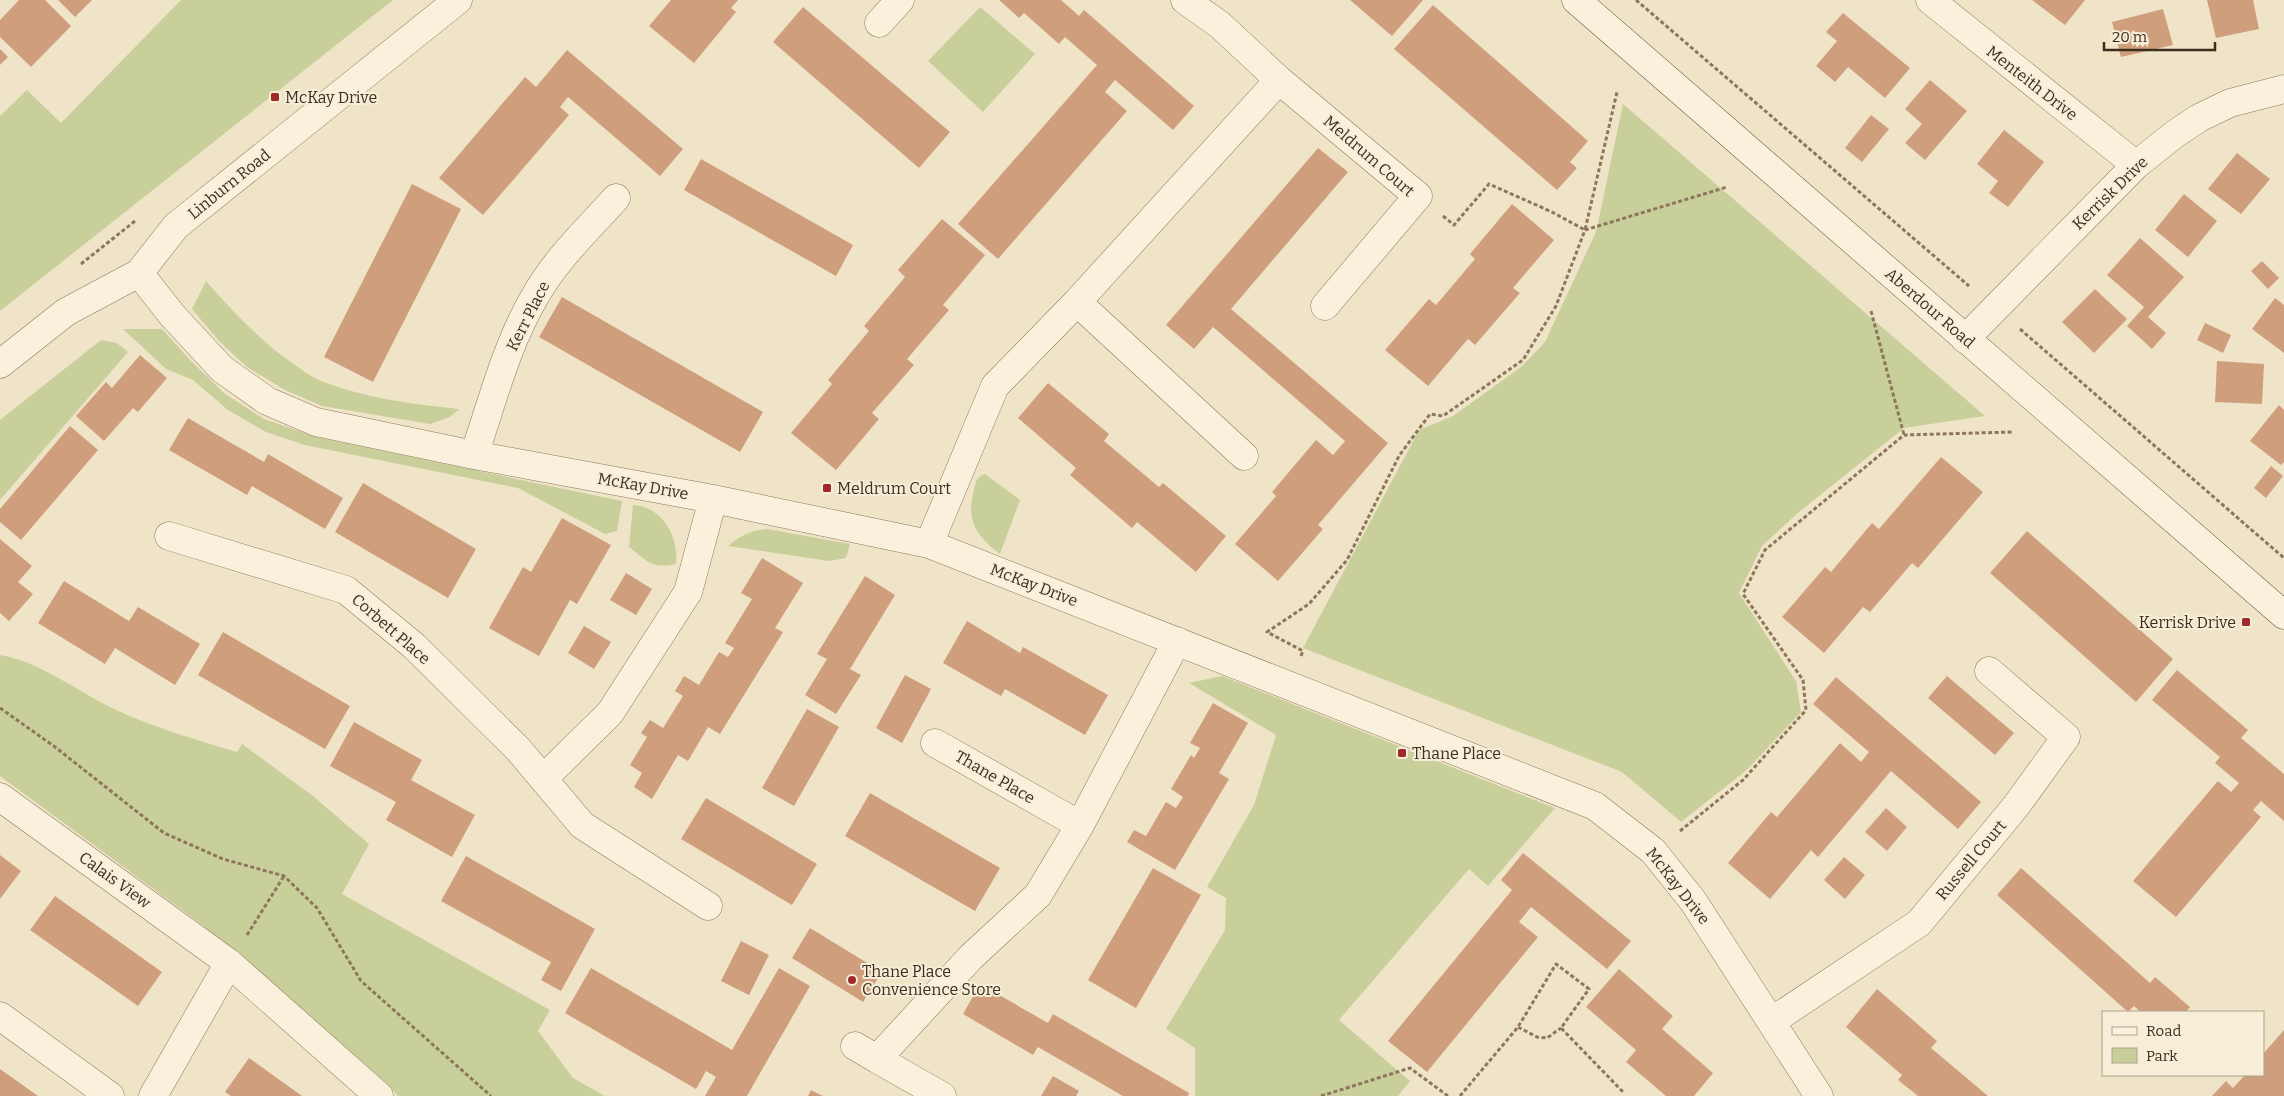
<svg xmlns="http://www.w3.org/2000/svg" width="2284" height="1096" viewBox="0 0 2284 1096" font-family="Bitter,serif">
<rect width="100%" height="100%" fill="#f0e4c8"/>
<path fill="#c9cf9b" d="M 181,0 L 393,0 L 0,311 L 0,116 L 27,90 L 61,123 Z
M 980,7 L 1035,54 L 983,112 L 928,61 Z
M 1623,104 L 1985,416 L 1904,428 L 1799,512 L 1762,546 L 1739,593 L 1796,681 L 1801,712 L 1748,769 L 1681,822 L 1622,772 L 1303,648 L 1419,430 L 1453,416 L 1521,367 L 1545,342 L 1596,232 Z
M 206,281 C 234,313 262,343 298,367 C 304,371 310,376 317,379 C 361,398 412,404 459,409 L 450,417 L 430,424 L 322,406 L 285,390 L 247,367 L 220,342 L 192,309 Z
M 162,329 L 189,359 L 225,394 L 264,419 L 316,437 L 622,501 L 617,531 L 605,534 L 518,488 L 305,445 L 266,432 L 228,410 L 193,380 L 166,369 L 123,329 Z
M 101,340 L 117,343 L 128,352 L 0,500 L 0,420 Z
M 985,474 L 1020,500 L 1000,554 C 975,534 966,521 974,489 C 976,481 977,476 985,474 Z
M 633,505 C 663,507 679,537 676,564 C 652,569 648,562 629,547 Z
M 767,529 L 850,544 L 846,558 L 829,561 L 728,546 C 739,536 752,530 767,529 Z
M 0,655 C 40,662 74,689 110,707 C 151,727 194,739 237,752 L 242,744 L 313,796 L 369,844 L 342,894 L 550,1010 L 538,1031 L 573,1078 L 605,1096 L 398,1096 L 384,1081 L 201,924 L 0,776 Z
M 1222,676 L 1555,808 L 1488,886 L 1469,869 L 1339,1020 L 1410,1081 L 1398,1096 L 1195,1096 L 1195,1048 L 1166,1029 L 1225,930 L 1226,898 L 1207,887 L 1254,805 L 1276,735 L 1189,683 Z"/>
<path fill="#cf9f7d" d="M 19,0 L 45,0 L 71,26 L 31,67 L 0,37 L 0,20 Z
M 58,0 L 92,0 L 75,17 Z
M 671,0 L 738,0 L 731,8 L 736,12 L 694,63 L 649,26 Z
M 999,0 L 1061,0 L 1079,16 L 1084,10 L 1194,106 L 1173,130 L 1115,80 L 1105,92 L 1127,111 L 998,259 L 958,224 L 1097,65 L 1065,37 L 1059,44 L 1024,13 L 1019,18 Z
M 1350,0 L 1423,0 L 1392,36 Z
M 2032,0 L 2085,0 L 2065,25 Z
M 2207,0 L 2253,0 L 2259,29 L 2216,38 Z
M 1433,5 L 1588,141 L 1570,162 L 1577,168 L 1557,190 L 1394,49 Z
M 803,7 L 950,132 L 919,168 L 773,42 Z
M 2163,9 L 2173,45 L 2121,57 L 2112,22 Z
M 1843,13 L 1910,68 L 1885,98 L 1848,67 L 1835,82 L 1816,66 L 1837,41 L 1826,32 Z
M 0,49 L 8,57 L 0,65 Z
M 567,50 L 683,149 L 660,176 L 568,97 L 560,107 L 569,115 L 483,215 L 439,178 L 525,77 L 536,87 Z
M 1930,80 L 1967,111 L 1925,160 L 1905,143 L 1922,124 L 1905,109 Z
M 1871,115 L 1889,129 L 1862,162 L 1845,148 Z
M 2004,130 L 2044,162 L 2008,207 L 1989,193 L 1998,181 L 1977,164 Z
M 1318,148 L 1348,172 L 1231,309 L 1388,443 L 1318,525 L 1323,529 L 1278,581 L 1235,544 L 1276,496 L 1272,492 L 1316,440 L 1333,455 L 1345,441 L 1213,327 L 1194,349 L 1166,325 Z
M 2237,153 L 2270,179 L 2241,214 L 2208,189 Z
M 701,159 L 853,245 L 836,276 L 684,190 Z
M 412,184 L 461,209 L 373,382 L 324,357 Z
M 2184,194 L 2217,221 L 2188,257 L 2155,230 Z
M 1512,204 L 1554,240 L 1513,288 L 1520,293 L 1475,345 L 1468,339 L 1428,386 L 1385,350 L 1429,299 L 1436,305 L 1475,259 L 1470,254 Z
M 942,219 L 985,255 L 943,305 L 949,310 L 907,359 L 914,365 L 872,413 L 879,419 L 836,470 L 791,433 L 832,384 L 828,380 L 869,331 L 864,326 L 905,277 L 898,270 Z
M 2140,238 L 2184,277 L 2148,317 L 2166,333 L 2152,349 L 2127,326 L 2144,307 L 2107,275 Z
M 2262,261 L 2279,278 L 2268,289 L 2251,271 Z
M 2095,289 L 2127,319 L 2094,353 L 2062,322 Z
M 562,297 L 763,412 L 740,452 L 539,337 Z
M 2275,298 L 2284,305 L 2284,353 L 2252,329 Z
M 2205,323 L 2231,335 L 2223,353 L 2197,340 Z
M 140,355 L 167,378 L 138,412 L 133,408 L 104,441 L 76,416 L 106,382 L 112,388 Z
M 2217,361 L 2264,364 L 2262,404 L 2215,402 Z
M 1048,383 L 1109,434 L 1104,441 L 1159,487 L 1163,483 L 1226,536 L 1196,572 L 1137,522 L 1132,528 L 1070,475 L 1076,468 L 1018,418 Z
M 2279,405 L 2284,410 L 2284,462 L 2281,465 L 2250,441 Z
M 188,418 L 264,462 L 268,454 L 343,498 L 325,529 L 252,486 L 247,495 L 169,450 Z
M 70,426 L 98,450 L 21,540 L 0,522 L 0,509 Z
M 1941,457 L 1983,492 L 1918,568 L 1912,563 L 1870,612 L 1863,607 L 1824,653 L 1782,617 L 1825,567 L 1831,572 L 1872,523 L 1879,529 Z
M 2271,466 L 2283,476 L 2266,498 L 2254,488 Z
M 363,483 L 476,549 L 448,598 L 335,532 Z
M 562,518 L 611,545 L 577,604 L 570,600 L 539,656 L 489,628 L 523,567 L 531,572 Z
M 2027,531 L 2173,659 L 2136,702 L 1990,573 Z
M 0,539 L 32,566 L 18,582 L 33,594 L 9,621 L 0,613 Z
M 762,558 L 803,583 L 775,628 L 783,632 L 720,734 L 708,727 L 688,761 L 678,755 L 652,799 L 634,787 L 642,773 L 630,765 L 647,737 L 641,733 L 650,720 L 663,728 L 683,696 L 675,691 L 684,676 L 699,685 L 719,652 L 728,657 L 734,648 L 725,643 L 752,599 L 741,593 Z
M 626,573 L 652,589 L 636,615 L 610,600 Z
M 865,576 L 895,595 L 850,669 L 861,675 L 836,714 L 805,695 L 827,659 L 817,654 Z
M 64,581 L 129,621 L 138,607 L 200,644 L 175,685 L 115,648 L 105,664 L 38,623 Z
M 967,621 L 1020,653 L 1023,647 L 1108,695 L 1085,735 L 1005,689 L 1001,696 L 943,663 Z
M 584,626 L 611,642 L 594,669 L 568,653 Z
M 223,632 L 350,706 L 325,749 L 198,675 Z
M 2177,670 L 2248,730 L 2241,738 L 2284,774 L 2284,821 L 2261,801 L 2253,810 L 2261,817 L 2176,917 L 2133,881 L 2218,781 L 2231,792 L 2239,783 L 2215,763 L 2220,757 L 2152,700 Z
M 905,675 L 931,689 L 902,743 L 876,728 Z
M 1947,676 L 2014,733 L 1995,755 L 1928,698 Z
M 1836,677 L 1981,802 L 1958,829 L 1891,771 L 1818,857 L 1811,850 L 1770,899 L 1728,863 L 1771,812 L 1777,817 L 1840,743 L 1861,762 L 1869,752 L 1813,704 Z
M 1213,703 L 1248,723 L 1219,773 L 1229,779 L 1175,870 L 1127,842 L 1134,830 L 1146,836 L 1166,802 L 1176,808 L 1183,797 L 1171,789 L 1191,755 L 1194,758 L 1200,748 L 1190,743 Z
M 807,709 L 839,727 L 794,806 L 762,788 Z
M 354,722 L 422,760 L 411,780 L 475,815 L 452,857 L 386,820 L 396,802 L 330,766 Z
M 870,793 L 1000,868 L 975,911 L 845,836 Z
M 706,798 L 817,864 L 792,905 L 681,839 Z
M 1886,808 L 1907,827 L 1887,851 L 1865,832 Z
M 1523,853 L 1631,941 L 1607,969 L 1531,907 L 1519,922 L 1538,937 L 1427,1072 L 1388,1041 L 1512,890 L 1501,880 Z
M 0,855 L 21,871 L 0,899 Z
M 466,856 L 595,929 L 561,991 L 541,980 L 551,962 L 441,901 Z
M 1844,857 L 1865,875 L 1845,899 L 1824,880 Z
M 1153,868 L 1201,895 L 1136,1008 L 1088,980 Z
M 2021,868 L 2150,983 L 2155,977 L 2190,1007 L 2186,1012 L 2141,1012 L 2134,1006 L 2128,1012 L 1997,895 Z
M 55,896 L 162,972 L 138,1006 L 30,930 Z
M 810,928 L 882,972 L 863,1002 L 792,958 Z
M 741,941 L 769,955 L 749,995 L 721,981 Z
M 591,968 L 732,1050 L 779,968 L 810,986 L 747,1096 L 705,1096 L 716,1077 L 706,1071 L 696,1089 L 565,1013 Z
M 1619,969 L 1673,1016 L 1662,1029 L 1713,1073 L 1694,1096 L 1666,1096 L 1626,1062 L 1636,1050 L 1586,1007 Z
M 980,984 L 1048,1023 L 1053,1014 L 1189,1093 L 1188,1096 L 1123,1096 L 1038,1047 L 1033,1055 L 963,1014 Z
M 1877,989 L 1937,1041 L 1931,1048 L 1988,1096 L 1918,1096 L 1898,1080 L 1902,1075 L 1846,1027 Z
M 2284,1030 L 2284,1096 L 2212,1096 L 2226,1081 L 2233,1088 L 2245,1075 L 2263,1075 L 2263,1054 Z
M 249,1058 L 302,1096 L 231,1096 L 225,1092 Z
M 0,1069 L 38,1096 L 0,1096 Z
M 1053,1076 L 1079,1091 L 1076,1096 L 1041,1096 Z
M 811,1090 L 823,1096 L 808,1096 Z"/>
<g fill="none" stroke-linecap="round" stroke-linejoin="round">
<g stroke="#8d765c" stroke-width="29">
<path id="minor" d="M 1185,0 L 1220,25 L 1279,80 L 1418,196 L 1325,306
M 1930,0 L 2136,165
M 879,23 L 900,0
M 139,273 L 172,315 L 222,369 L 267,401 L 316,422 L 474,455 L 713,499 L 929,544 L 1595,806 L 1653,851 L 1693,901 L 1819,1096
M 1077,302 L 1244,456
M 1965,339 L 2136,165 L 2175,134 L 2199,118 L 2230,103 L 2284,89
M 474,455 C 492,403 506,346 534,298 C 555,260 587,230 616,198
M 169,536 L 346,590 L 414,646 L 518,749 L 582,825 L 708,906
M 929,544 L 995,386 L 1077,302 L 1279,80
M 935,743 L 1080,825
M 543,779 L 610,713 L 688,592 L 713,499
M 0,797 L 229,963 L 379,1096
M 0,1016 L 110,1096
M 1772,1021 L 1919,923 L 2016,806 L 2066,737 L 1989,671
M 855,1046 L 877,1059 L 971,957 L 1038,895 L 1080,825 L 1177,641
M 877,1059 L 942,1096
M 153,1096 L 229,963"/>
</g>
<g stroke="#8d765c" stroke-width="29">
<path id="tertiary" d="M 0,364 L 66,312 L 139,273 L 176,226 L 458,0"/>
</g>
<g stroke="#6f573f" stroke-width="29">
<path id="secondary" d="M 1576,0 L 2284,615"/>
</g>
<path stroke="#8d765c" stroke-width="3" stroke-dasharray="4 2.5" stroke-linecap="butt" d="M 1636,0 L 1969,286
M 1443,216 L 1454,225 L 1489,184 L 1552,212 L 1585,230 L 1617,92
M 81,264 L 135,221
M 1871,311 L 1904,435
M 2020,329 L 2284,558
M 1301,656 L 1303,651 L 1267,632 L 1309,604 L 1347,560 L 1399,456 L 1430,414 L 1443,416 L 1523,360 L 1556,306 L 1585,230 L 1727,187
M 0,708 L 55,747 L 164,833 L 223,859 L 284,876 L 317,908 L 361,981 L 491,1096
M 1680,831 L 1743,780 L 1806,710 L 1803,680 L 1743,594 L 1765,550 L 1904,435 L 2013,432
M 247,935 L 284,876
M 1518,1027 L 1537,1037 L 1547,1038 L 1561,1028
M 1321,1096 L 1410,1068 L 1448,1096
M 1460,1096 L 1518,1027 L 1556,964 L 1589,989 L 1561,1028 L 1624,1093"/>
<use href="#minor" stroke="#faf1dc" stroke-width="28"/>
<use href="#tertiary" stroke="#faf1dc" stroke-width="28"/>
<use href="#secondary" stroke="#faf1dc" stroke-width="28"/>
</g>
<g fill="#9e2a2b" stroke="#f7eed8" stroke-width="2">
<rect x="270" y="92" width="10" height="10" rx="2.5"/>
<rect x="822" y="483" width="10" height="10" rx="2.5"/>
<rect x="2241" y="617" width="10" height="10" rx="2.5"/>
<rect x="1397" y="748" width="10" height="10" rx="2.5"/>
<circle cx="852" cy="980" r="5"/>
</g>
<g text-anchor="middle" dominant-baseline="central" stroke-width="4" stroke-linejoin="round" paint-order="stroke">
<g font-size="16" fill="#3d2e20" stroke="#f7eed8">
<text transform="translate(2032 83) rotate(38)">Menteith Drive</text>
<text transform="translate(1369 156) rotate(41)">Meldrum Court</text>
<text transform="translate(229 184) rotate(-39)">Linburn Road</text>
<text transform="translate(2110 193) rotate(-44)">Kerrisk Drive</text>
<text transform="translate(1930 308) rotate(41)">Aberdour Road</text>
<text transform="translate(528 316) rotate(-63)">Kerr Place</text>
<text transform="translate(643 486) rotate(10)">McKay Drive</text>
<text transform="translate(1034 585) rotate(21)">McKay Drive</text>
<text transform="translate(391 629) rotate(41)">Corbett Place</text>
<text transform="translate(995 777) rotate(30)">Thane Place</text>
<text transform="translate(1971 860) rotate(-50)">Russell Court</text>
<text transform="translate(115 880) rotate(36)">Calais View</text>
<text transform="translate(1678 886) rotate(52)">McKay Drive</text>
</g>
<g font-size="16" fill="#3d2e20" stroke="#f7eed8" text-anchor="start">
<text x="285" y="97">McKay Drive</text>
<text x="837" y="488">Meldrum Court</text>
<text x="2236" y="622" text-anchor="end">Kerrisk Drive</text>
<text x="1412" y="753">Thane Place</text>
<text x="862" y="971">Thane Place<tspan x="862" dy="18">Convenience Store</tspan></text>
</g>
</g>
<rect x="2102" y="1011" width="162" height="65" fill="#f7eed8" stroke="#ada18e"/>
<rect x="2112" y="1027" width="25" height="8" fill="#faf1dc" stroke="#ada18e"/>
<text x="2146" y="1036" font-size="15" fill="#3d2e20">Road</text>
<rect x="2112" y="1048" width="25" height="15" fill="#c9cf9b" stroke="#ada18e"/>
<text x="2146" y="1061" font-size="15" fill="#3d2e20">Park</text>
<path d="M2104 42v8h111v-8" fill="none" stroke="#3d2e20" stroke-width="2.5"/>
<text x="2112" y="42" font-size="15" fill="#3d2e20" stroke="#f7eed8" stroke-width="4" paint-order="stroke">20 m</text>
</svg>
